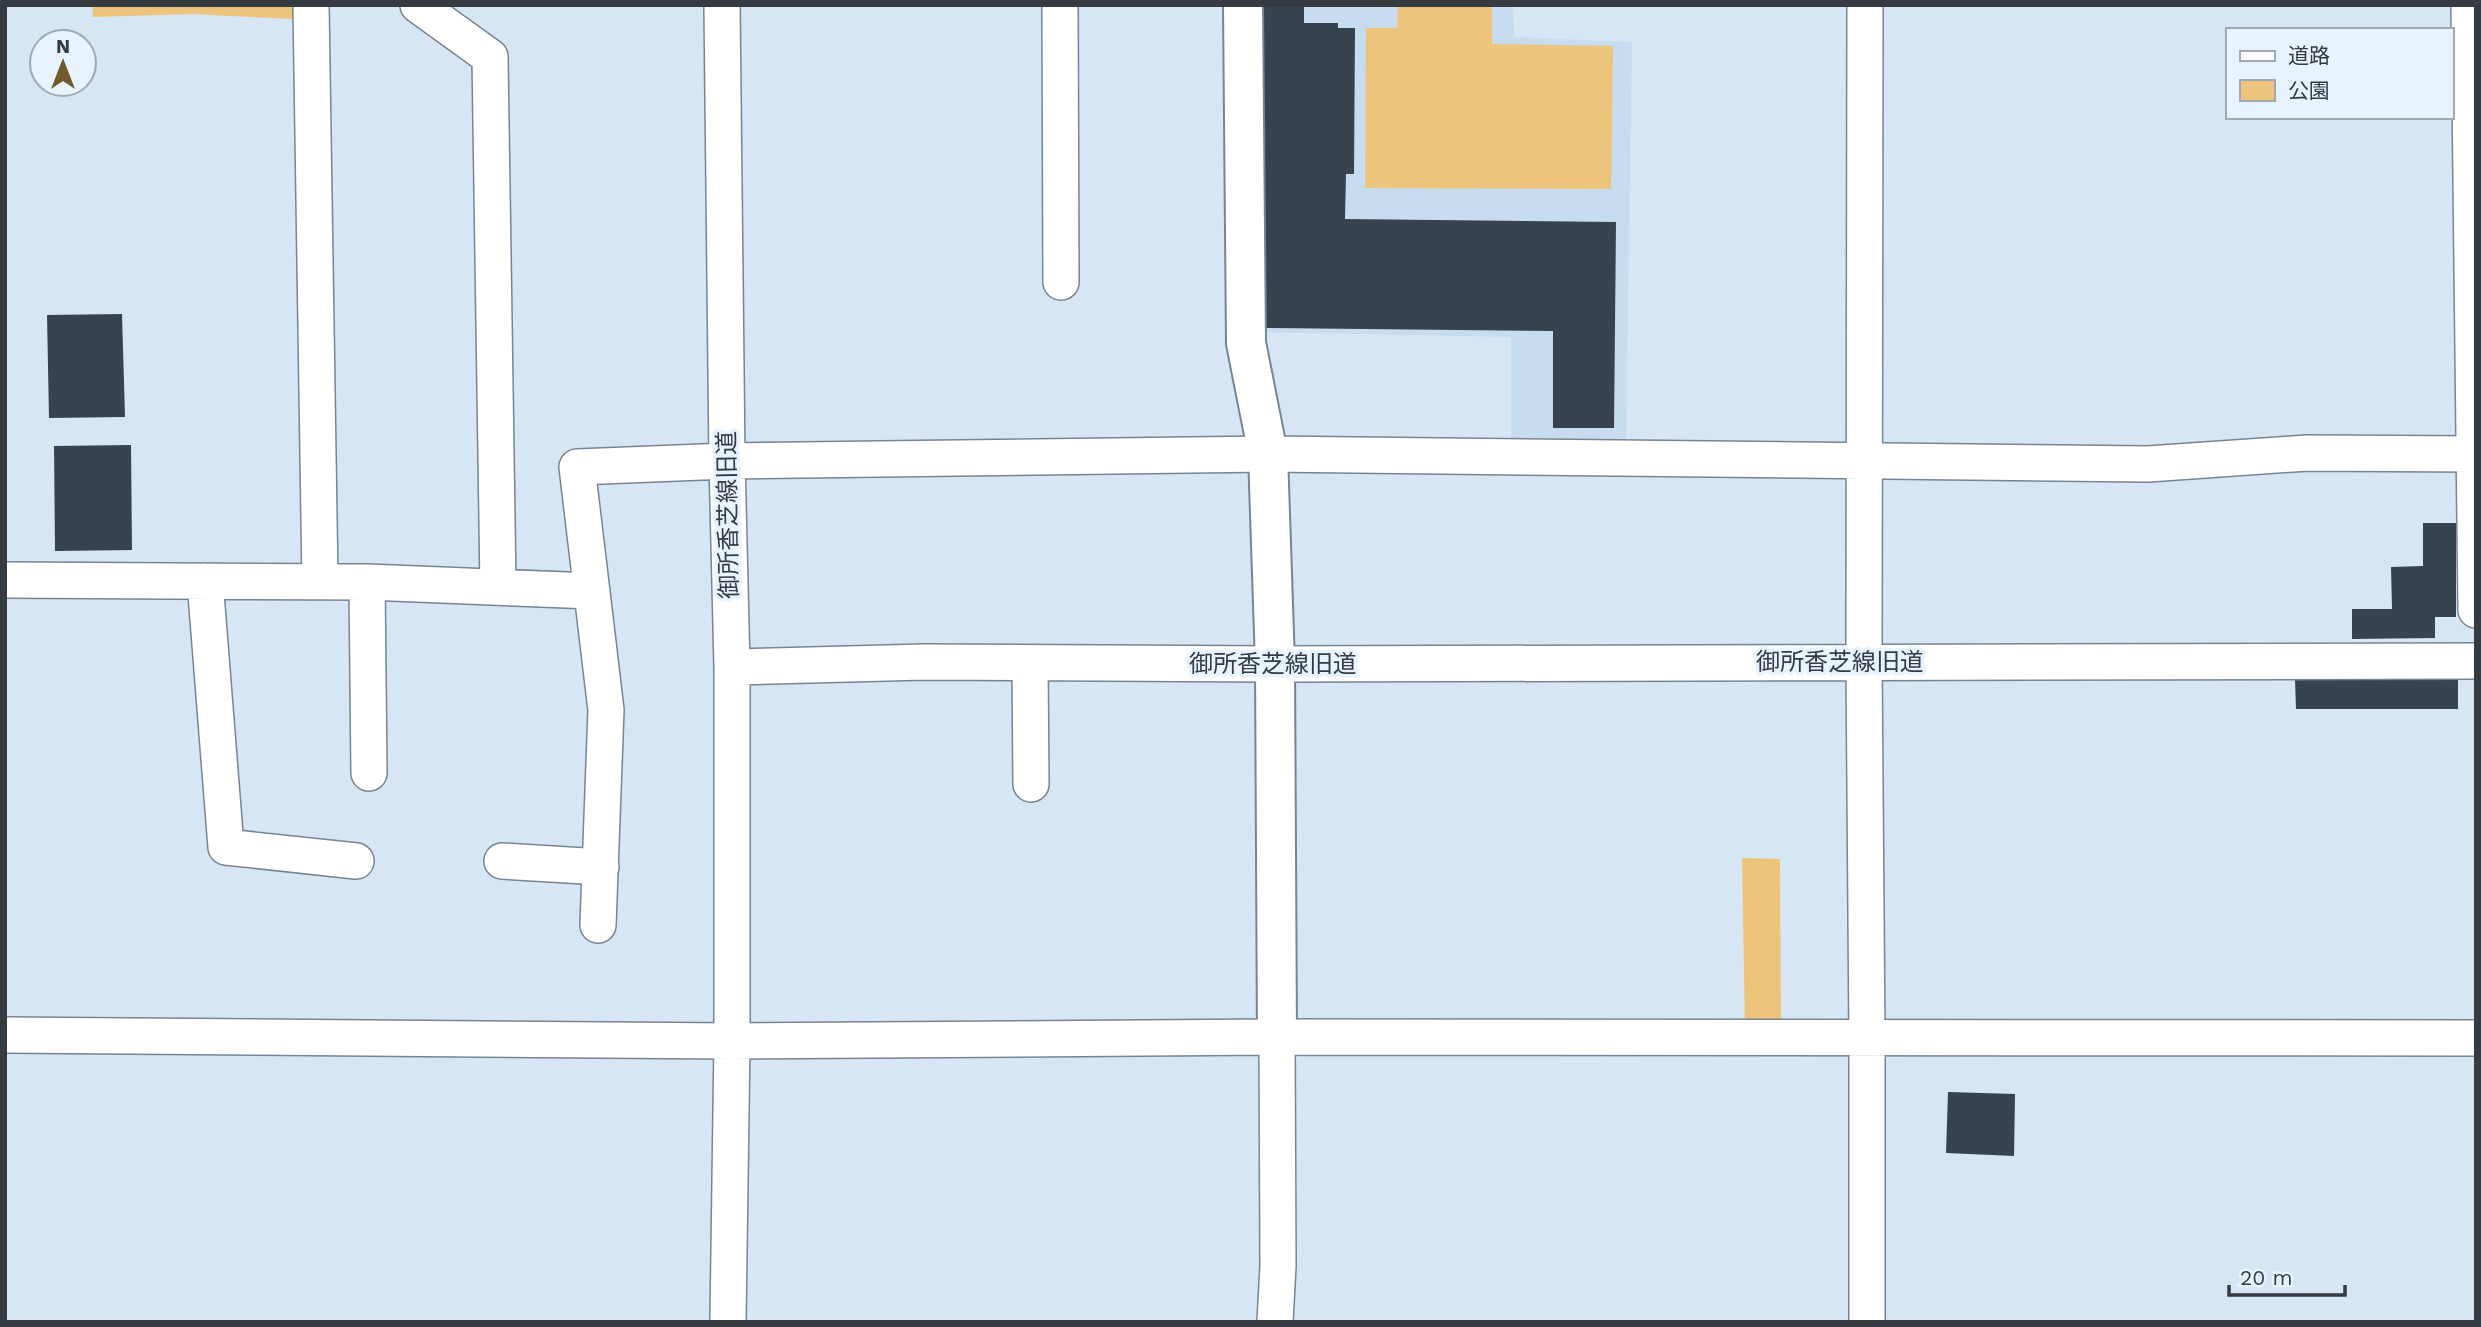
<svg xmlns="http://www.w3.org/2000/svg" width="2481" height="1327" viewBox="0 0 2481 1327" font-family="'Work Sans','Noto Sans JP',sans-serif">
<rect width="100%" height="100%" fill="#d7e6f4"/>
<path fill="#c7dcef" d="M 1259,5 L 1513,5 L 1514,37 L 1632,42 L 1626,447 L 1511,448 L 1511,337 L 1263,332 Z"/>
<path fill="#ecc47b" d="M 92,5 L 294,5 L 293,19 L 192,14 L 93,17 Z
M 1398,5 L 1492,5 L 1492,44 L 1613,46 L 1611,189 L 1365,188 L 1366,28 L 1397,28 Z
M 1742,858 L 1780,859 L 1781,1028 L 1745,1026 Z"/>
<path fill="#37444f" d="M 1264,7 L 1304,7 L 1304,23 L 1338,23 L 1338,28 L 1355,28 L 1354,174 L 1346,174 L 1345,219 L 1616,222 L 1614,428 L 1553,428 L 1553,331 L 1261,328 Z
M 122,314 L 125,417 L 49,418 L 47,315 Z
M 131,445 L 132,550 L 55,551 L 54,446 Z
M 2423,523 L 2456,523 L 2456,617 L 2435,617 L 2435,638 L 2352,639 L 2352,609 L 2392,609 L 2391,567 L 2423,566 Z
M 2458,679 L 2458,709 L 2296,709 L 2295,680 Z
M 1948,1092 L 2015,1094 L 2014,1156 L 1946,1153 Z"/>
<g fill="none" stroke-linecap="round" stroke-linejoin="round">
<g stroke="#778592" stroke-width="38">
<path id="street" d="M 311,5 L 320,582
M 418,5 L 490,57 L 498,587
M 722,5 L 727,461 L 732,667 L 732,1041 L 728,1322
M 1060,5 L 1061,282
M 1865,5 L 1864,662 L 1867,1039 L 1867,1322
M 2469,5 L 2476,610
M 5,580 L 367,582 L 592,591
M 205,581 L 226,847 L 356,861
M 367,582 L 369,773
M 1030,663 L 1031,784
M 732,667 L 925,662 L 1275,664 L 2476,661
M 502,861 L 601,867
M 598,925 L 606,710 L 577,467 L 727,461 L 1268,454 L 2148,464 L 2307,453 L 2476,454
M 5,1035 L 732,1041 L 1277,1037 L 2476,1038
M 1275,1322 L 1278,1266 L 1277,1037"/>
</g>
<g stroke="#778592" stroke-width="42">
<path id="secondary" d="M 1243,5 L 1246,343 L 1268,454 L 1275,664 L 1277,1037"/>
</g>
<use href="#street" stroke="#fff" stroke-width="35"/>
<use href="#secondary" stroke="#fff" stroke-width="38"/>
</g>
<g text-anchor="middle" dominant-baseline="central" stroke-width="7" stroke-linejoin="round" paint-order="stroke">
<g font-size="24" fill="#353b41" stroke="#e7f3ff">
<text transform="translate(728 515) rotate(-91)">御所香芝線旧道</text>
<text x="1840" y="662">御所香芝線旧道</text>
<text x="1273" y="664">御所香芝線旧道</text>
</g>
</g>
<rect width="2481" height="1327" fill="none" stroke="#353b41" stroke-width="14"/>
<rect x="2226" y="28" width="228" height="91" fill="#e7f3ff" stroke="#a0a9b3" stroke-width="2"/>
<rect x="2240" y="51" width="35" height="10" fill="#ffffff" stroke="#a0a9b3" stroke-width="2"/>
<text x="2288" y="63" font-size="21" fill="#353b41">道路</text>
<rect x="2240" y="80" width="35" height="21" fill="#ecc47b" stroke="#a0a9b3" stroke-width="2"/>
<text x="2288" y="98" font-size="21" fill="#353b41">公園</text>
<g transform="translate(63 63)"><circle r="33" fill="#e7f3ff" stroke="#a0a9b3" stroke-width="2"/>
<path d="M0-5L12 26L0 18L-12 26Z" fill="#725a2b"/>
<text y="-10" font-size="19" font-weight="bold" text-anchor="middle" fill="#353b41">N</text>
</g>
<path d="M2229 1285v10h116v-10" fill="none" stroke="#353b41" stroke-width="3.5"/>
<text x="2240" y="1285" font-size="21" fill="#353b41" stroke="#e7f3ff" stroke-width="5" paint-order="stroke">20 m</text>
</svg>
